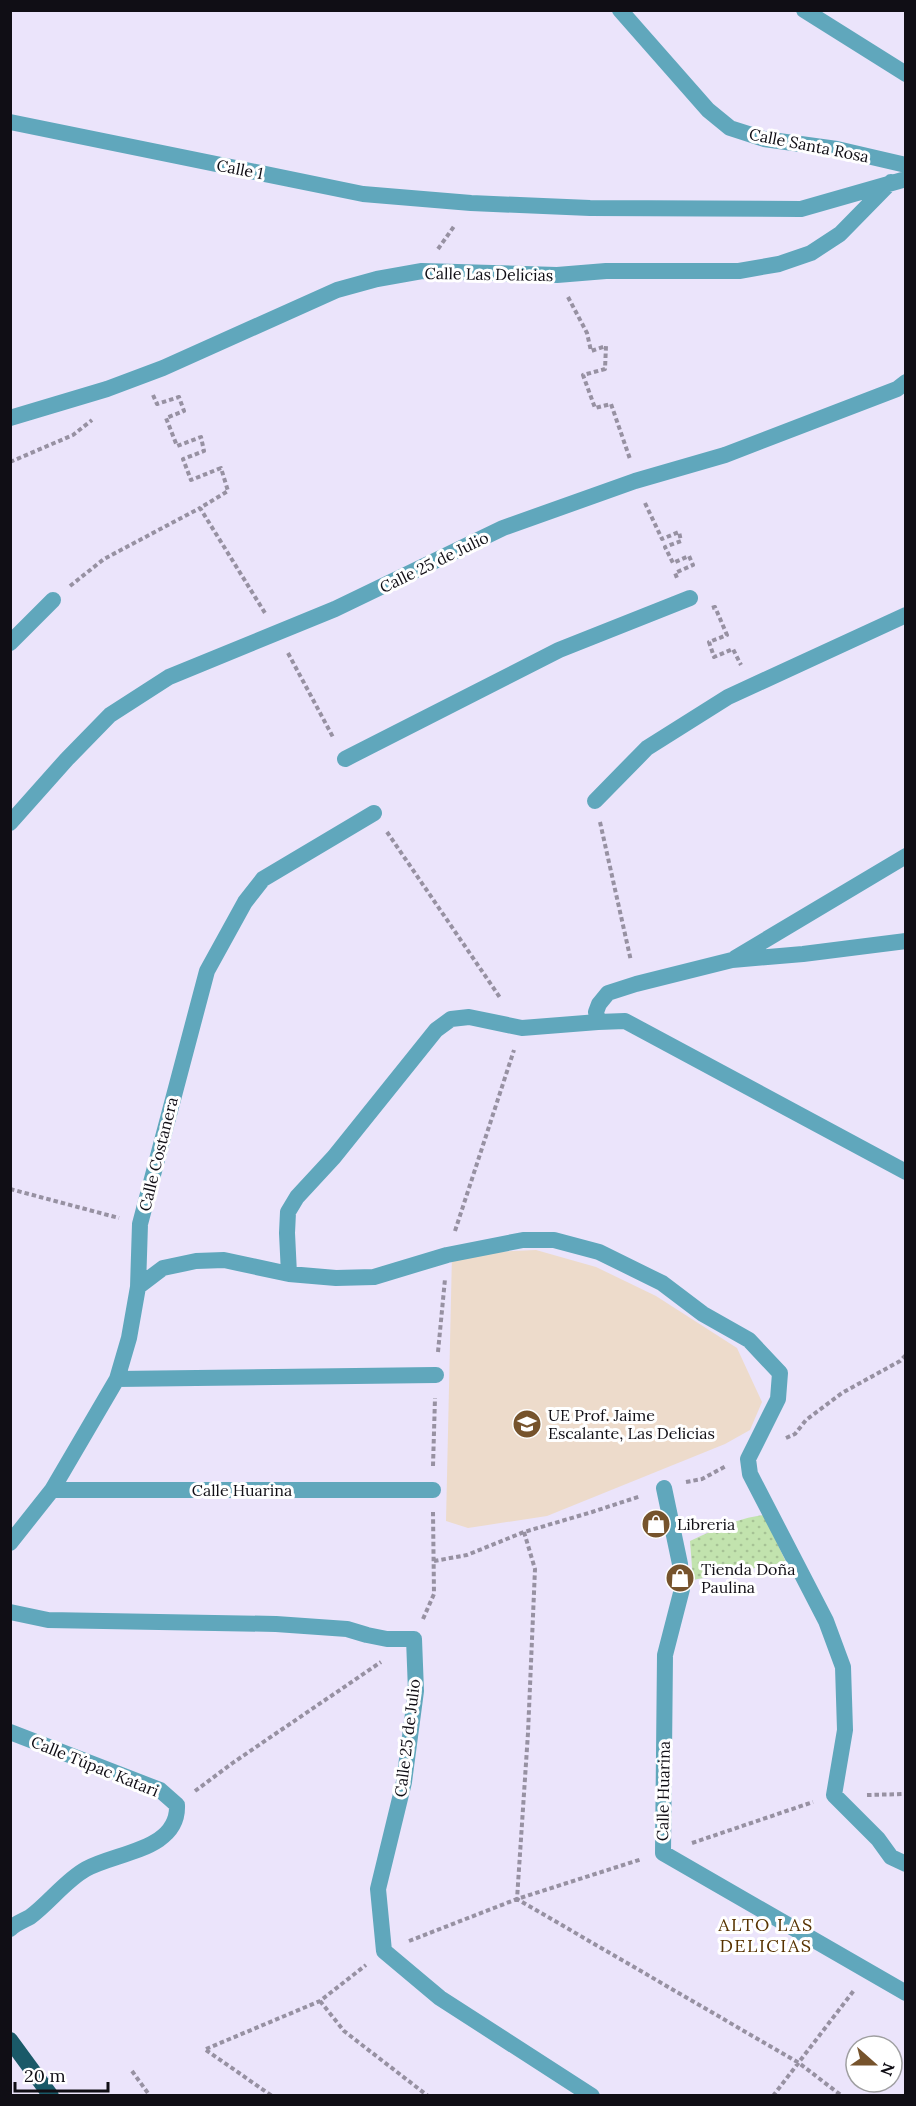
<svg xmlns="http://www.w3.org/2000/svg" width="916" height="2106" viewBox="0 0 916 2106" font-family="Lora,serif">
<defs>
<pattern id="grass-dots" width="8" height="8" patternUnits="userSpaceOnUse" patternTransform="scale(1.5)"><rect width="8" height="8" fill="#c2e3ae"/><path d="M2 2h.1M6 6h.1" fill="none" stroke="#a6c295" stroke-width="1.8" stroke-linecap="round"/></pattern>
</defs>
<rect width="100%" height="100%" fill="#ebe4fb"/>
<path fill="#eddbcb" d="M 536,1250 L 596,1267 L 656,1296 L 737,1348 L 762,1402 L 750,1430 L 725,1444 L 547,1516 L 468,1528 L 446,1521 L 452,1254 Z"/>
<path fill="url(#grass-dots)" d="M 764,1515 L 786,1562 L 693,1580 L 690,1541 C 714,1530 737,1518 764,1515 Z"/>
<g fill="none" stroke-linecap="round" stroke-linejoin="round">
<path stroke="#9791a2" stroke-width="4" stroke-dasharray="4.5 3" stroke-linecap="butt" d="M 438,249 L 455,225
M 568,297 L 587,333 L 591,351 L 606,346 L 605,369 L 583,375 L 595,408 L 611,404 L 630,459
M 153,395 L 157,404 L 179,397 L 184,411 L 166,418 L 177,446 L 201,437 L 204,451 L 183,459 L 191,480 L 221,468 L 228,491 L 200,508 L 265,613
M 10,462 L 73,435 L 92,420
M 645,503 L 662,539 L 679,532 L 681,541 L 665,547 L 673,563 L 689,556 L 693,565 L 675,573 L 677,578
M 70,586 L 104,559 L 200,508
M 712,608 L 715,607 L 727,635 L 709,642 L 714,657 L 733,649 L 741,665
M 288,653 L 334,739
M 600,822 L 631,961
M 387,832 L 501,999
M 10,1189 L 119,1218
M 455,1231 L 514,1050
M 438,1352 L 445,1279
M 786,1438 L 795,1434 L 806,1420 L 842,1393 L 900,1361 L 906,1355
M 433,1466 L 435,1398
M 686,1482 L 702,1479 L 726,1466
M 524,1532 L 535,1569 L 528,1733 L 517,1899 L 799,2063 L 842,2096
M 434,1561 L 467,1555 L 524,1532 L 592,1512 L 641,1496
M 423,1619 L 434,1594 L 433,1512
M 195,1791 L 234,1762 L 381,1662
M 867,1795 L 906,1794
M 692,1843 L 813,1802
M 409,1941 L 517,1899 L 642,1859
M 320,2001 L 344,2031 L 428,2096
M 206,2049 L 320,2001 L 366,1965
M 206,2050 L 272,2096
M 132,2071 L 150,2096
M 773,2096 L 855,1989"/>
<path stroke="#60a7bc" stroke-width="16" d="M 345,759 L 559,650 L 690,598
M 595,801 L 647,748 L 728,697 L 906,615"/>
<path stroke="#60a7bc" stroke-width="16" d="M 620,10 L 708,110 L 730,128 L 764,139 L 837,149 L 906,165
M 804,10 L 906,74
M 10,122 L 363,194 L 471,203 L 590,208 L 801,209 L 906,179
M 10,418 L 107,389 L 163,368 L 337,290 L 377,279 L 422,271 L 557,275 L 606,271 L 739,271 L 779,264 L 811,253 L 840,234 L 891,182
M 10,643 L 53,600
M 10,823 L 67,759 L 110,715 L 169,677 L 335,609 L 503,528 L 635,481 L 725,455 L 897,389 L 906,382
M 906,941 L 803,954 L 732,960 L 636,984 L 608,993 L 599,1004 L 596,1012 L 598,1022 L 625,1021 L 906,1172
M 735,958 L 906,856
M 289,1274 L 287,1233 L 288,1212 L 297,1197 L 334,1157 L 436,1030 L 451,1019 L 469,1017 L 522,1028 L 598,1022
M 138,1287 L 163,1268 L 196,1261 L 224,1260 L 289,1274 L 336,1278 L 374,1277 L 447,1255 L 523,1240 L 554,1240 L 599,1252 L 662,1283 L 703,1314 L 749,1340 L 780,1373 L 778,1399 L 748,1459 L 750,1474 L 826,1621 L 843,1667 L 845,1730 L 834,1795 L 878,1839 L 891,1857 L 906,1864
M 117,1379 L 436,1375
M 664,1488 L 680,1564 L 682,1589 L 665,1655 L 663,1853 L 906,1993
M 52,1490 L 433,1490
M 10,1543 L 52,1490 L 117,1379 L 129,1338 L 138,1287 L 140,1224 L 207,971 L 245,902 L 263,879 L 374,813
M 10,1612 L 48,1620 L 276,1624 L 347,1629 L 367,1635 L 387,1639 L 414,1639 L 416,1691 L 404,1782 L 378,1889 L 384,1951 L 440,1998 L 592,2096
M 10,1732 L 160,1790 L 177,1805 C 179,1850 117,1852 86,1869 C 66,1880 49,1903 30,1917 C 23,1921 16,1923 10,1929"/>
<path stroke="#1a5968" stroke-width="16" d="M 10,2040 L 51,2096"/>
</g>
<defs>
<g id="school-disc" transform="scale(1.5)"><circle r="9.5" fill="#76532c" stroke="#fff"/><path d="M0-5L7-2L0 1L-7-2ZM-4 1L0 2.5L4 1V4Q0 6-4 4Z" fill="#fff"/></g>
<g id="shop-disc" transform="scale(1.5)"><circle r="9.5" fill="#76532c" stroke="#fff"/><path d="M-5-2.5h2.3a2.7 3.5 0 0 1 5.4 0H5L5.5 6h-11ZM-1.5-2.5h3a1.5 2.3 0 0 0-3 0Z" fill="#fff"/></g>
</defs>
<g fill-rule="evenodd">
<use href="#school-disc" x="527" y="1424"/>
<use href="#shop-disc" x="656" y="1524"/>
<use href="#shop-disc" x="680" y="1578"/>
</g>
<g text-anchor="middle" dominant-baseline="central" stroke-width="6" stroke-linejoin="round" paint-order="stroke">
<g font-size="16" fill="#100e15" stroke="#fff">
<text transform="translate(809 145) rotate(11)">Calle Santa Rosa</text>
<text transform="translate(240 169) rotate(11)">Calle 1</text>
<text transform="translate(489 274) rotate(1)">Calle Las Delicias</text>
<text transform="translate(434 562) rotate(-26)">Calle 25 de Julio</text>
<text transform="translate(158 1154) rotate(-76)">Calle Costanera</text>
<text x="242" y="1490">Calle Huarina</text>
<text transform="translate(407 1738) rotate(-83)">Calle 25 de Julio</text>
<text transform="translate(95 1766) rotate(22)">Calle Túpac Katari</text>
<text transform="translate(663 1791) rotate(-89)">Calle Huarina</text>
</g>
<g font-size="16" fill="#100e15" stroke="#fff" text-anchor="start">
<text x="548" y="1415">UE Prof. Jaime<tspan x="548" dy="18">Escalante, Las Delicias</tspan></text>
<text x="677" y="1524">Libreria</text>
<text x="701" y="1569">Tienda Doña<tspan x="701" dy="18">Paulina</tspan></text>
</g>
<g font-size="18" letter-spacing="1.5" fill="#573200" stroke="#fff">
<text x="766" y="1924">ALTO LAS<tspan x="766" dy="21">DELICIAS</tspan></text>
</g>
</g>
<rect width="916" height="2106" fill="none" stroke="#100e15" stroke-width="24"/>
<g transform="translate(874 2064) rotate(111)"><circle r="28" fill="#ffffff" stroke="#9f9fa1" stroke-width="1.5"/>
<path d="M0-4.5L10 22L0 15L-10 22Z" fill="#76532c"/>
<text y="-9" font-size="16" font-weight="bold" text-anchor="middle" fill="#100e15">N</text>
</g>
<path d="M15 2082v9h93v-9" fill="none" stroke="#100e15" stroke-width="3"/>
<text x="24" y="2082" font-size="18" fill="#100e15" stroke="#ffffff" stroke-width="4.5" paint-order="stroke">20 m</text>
</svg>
